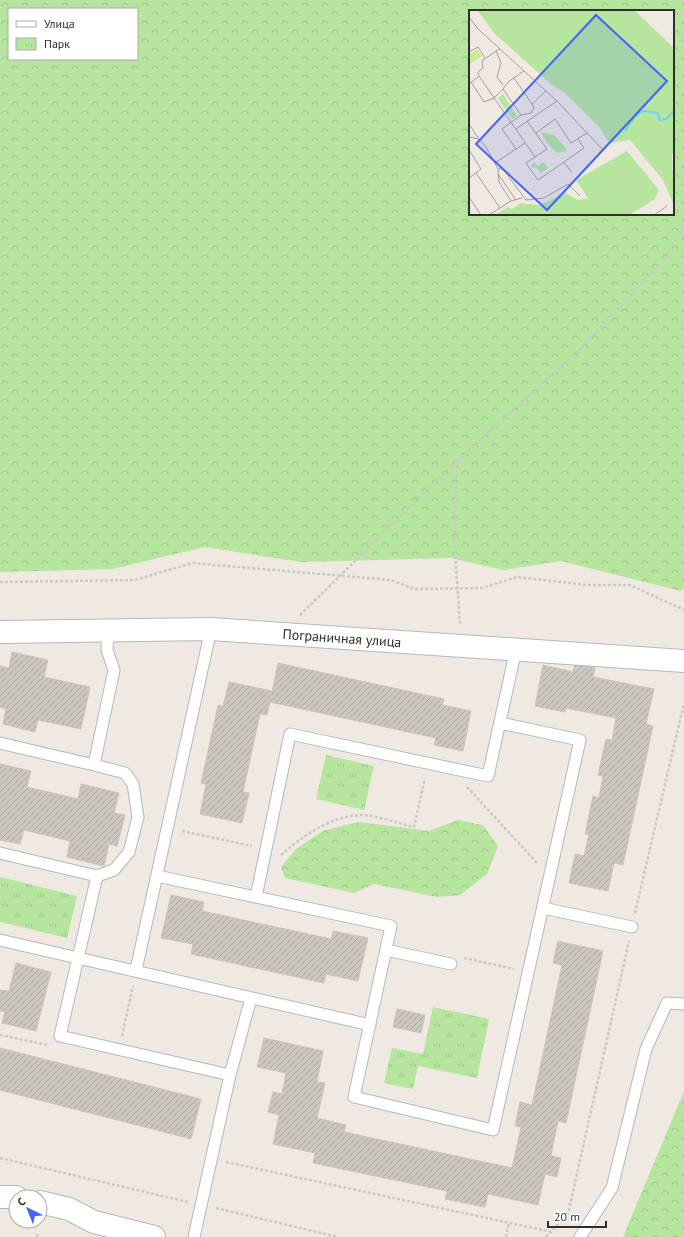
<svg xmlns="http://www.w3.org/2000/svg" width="684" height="1237" viewBox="0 0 684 1237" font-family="'PT Sans',sans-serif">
<defs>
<pattern id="forest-crowns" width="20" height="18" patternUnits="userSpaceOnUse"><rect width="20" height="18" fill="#b6e59e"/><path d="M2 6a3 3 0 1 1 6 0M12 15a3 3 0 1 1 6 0" fill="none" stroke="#9dc588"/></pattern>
<pattern id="park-tufts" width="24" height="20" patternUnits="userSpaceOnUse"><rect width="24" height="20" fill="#b6e59e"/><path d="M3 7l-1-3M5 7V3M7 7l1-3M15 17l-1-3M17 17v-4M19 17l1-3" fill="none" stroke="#9dc588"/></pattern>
<pattern id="building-hatch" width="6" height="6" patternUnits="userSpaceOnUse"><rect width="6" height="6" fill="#cbc7bf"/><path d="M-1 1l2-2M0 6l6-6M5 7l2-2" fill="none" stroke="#afaba4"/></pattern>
</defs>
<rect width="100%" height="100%" fill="#efe9e1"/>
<path fill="url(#forest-crowns)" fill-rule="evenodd" d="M 0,0 L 684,0 L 684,588 L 681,591 L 561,561 L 504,570 L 451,558 L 301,562 L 205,547 L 112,569 L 0,572 ZM 9,9 L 137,9 L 137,59 L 9,59 ZM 470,11 L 673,11 L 673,214 L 470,214 Z
M 458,820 L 483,825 L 498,846 L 487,874 L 460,895 L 437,897 L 374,884 L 354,893 L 285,878 L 281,867 L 297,848 L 325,830 L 359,822 L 429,831 Z
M 684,1091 L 684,1237 L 623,1237 Z"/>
<path fill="url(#park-tufts)" d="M 326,755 L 374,766 L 364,810 L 316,799 Z
M 0,877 L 77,896 L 67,938 L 0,922 Z
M 433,1007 L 489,1019 L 477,1078 L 418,1066 L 413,1089 L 384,1083 L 392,1048 L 423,1054 Z"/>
<path fill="url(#building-hatch)" stroke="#cbc5ba" d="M 12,652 L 48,660 L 44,677 L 90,687 L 81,729 L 38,720 L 35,732 L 3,724 L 6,709 L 0,707 L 0,666 L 9,668 Z
M 278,663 L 444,699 L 442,705 L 471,711 L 463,751 L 434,745 L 436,738 L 270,702 Z
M 575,663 L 595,668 L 593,677 L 654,689 L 646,724 L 653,726 L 623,865 L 614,863 L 608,891 L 569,883 L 575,854 L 584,856 L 589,834 L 585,834 L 593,796 L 599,798 L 603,776 L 598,775 L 606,739 L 612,740 L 616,718 L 566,708 L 565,712 L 535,706 L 543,665 L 573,672 Z
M 229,682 L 272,691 L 267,715 L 260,714 L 243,792 L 249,793 L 242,823 L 200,814 L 206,784 L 201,783 L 218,705 L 223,706 Z
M 0,764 L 31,771 L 27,787 L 78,799 L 81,784 L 119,793 L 114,813 L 125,815 L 117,846 L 109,844 L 104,866 L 67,857 L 70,841 L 24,830 L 20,844 L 0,840 Z
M 171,895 L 204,902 L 202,911 L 331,939 L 333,931 L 368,938 L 358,981 L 326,974 L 324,983 L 191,954 L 193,944 L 161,938 Z
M 558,941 L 603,951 L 566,1123 L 558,1121 L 551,1156 L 561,1158 L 557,1177 L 545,1174 L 538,1205 L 488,1194 L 485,1207 L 445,1199 L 447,1191 L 313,1163 L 315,1153 L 273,1144 L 279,1115 L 268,1112 L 273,1092 L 282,1094 L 286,1073 L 257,1067 L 264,1038 L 323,1051 L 317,1082 L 325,1083 L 317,1118 L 346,1125 L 344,1132 L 512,1168 L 521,1127 L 515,1126 L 520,1102 L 532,1105 L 562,965 L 553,963 Z
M 16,963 L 51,972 L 36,1031 L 2,1023 L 5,1012 L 0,1011 L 0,990 L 9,991 Z
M 397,1009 L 425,1015 L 421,1033 L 393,1027 Z
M 0,1048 L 201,1099 L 191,1139 L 0,1090 Z"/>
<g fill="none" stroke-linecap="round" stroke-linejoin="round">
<g stroke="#b4b7c1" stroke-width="13">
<path id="service" d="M 108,630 L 107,650 L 114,670 L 94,765 L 125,773 L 133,784 L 138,817 L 129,852 L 114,870 L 97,876 L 60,1036 L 230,1075
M 0,743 L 94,765
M 0,853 L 97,876
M 157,876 L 391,926 L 354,1097 L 493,1130 L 580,740 L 500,723
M 256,897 L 290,734 L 488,776 L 516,649
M 543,908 L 632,927
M 0,940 L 370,1025
M 386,950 L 451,964
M 136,970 L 211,629
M 194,1237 L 230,1075 L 251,998
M 580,1237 L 612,1188 L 646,1049 L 667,1003 L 684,1004"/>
</g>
<g stroke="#b4b7c1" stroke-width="24">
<path id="minor" d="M 0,632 L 211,629 L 684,661
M 0,1197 L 16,1197
M 40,1202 L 69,1209 L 94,1222 L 154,1237"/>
</g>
<path stroke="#c9c9c9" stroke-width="2.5" stroke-dasharray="3 2" stroke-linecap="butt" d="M 457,461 L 454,537 L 460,625
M 0,582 L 135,580 L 192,563 L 391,580 L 414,589 L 482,588 L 517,577 L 587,585 L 630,585 L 684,610
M 300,615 L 457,461 L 578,351 L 663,261 L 684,226
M 467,787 L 537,863
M 182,831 L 252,846
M 281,855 C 303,836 329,817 360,815 C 372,814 400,824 414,827 L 425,778
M 635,913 L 684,703
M 464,958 L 514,969
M 0,1035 L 48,1045
M 122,1036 L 133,986
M 0,1158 L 188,1202
M 226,1162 L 552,1232
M 216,1208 L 338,1237
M 37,1237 L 38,1232
M 506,1237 L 509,1223
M 546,1237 L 568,1214 L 629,941"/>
<use href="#service" stroke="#fff" stroke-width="11"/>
<use href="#minor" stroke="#fff" stroke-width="22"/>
</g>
<g text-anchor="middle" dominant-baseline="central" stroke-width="4" stroke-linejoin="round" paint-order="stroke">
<g font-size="14" fill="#2e2e2e" stroke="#fff">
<text transform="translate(342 638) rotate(4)">Пограничная улица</text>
</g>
</g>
<g transform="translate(469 10)">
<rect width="205" height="205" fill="#efe9e1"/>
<path d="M 8,0 L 165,0 L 205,38 L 205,141 L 203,145 L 205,195 L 194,170 L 161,130 L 140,133 L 131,118 L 95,82 L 83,75 L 25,23 ZM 72,122 L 85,125 L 97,138 L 97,141 L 88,143 L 77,132 ZM 158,141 L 190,180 L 186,189 L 160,205 L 26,205 L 39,197 L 43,199 L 51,193 L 70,195 L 96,183 L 109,190 L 119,188 L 107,170 Z" fill="#b6e59e"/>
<path d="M 34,84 L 48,106 L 43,109 L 29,88 ZM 66,152 L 69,156 L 74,152 L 79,158 L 72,163 L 67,157 L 64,158 L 62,155 Z" fill="#b6e59e"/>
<path d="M 8,39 L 13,46 L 1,54 L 0,45 Z" fill="#c9ec9a"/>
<path fill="none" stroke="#75cff0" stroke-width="2" d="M 156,121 L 166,106 L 174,101 L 189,103 L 190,110 L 197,109 L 205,101"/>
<path fill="none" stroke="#a29e99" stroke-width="1" d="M 0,7 L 9,19 L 88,91 L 135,141M 27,41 L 32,53 L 28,67 L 34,75M 0,42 L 9,37 L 16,48M 10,66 L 66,147M 45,68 L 63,94M 2,72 L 15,92 L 25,88 L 34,79M 0,74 L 10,66 L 9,62 L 14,58 L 13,51 L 30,39M 52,105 L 34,79 L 39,72 L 55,61M 58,111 L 78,139 L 57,153 L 69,170 L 115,138 L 109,129M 0,114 L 10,129M 47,119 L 88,91M 67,123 L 86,109 L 102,133 L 118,123M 0,127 L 10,129 L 17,137 L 29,159 L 30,172 L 42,191M 47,139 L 33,119 L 52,105 L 62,103 L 65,98 L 63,94 L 77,81M 0,140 L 12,159 L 0,168M 95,152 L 103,163M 26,153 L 56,133M 29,159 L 34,159 L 57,190 L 75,188 L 99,174 L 111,186M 7,163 L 31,198M 29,164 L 47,190M 0,187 L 12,205M 20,205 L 42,191 L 53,188M 185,205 L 198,196"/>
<path fill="#4264fb" fill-opacity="0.15" stroke="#4264fb" stroke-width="2" d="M 127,5 L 198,71 L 78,200 L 7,134 Z"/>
<rect width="205" height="205" fill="none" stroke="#2e2e2e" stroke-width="2"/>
</g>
<rect x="8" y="8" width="130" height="52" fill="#ffffff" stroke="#ababab"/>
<rect x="16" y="21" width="20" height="6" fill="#ffffff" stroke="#ababab"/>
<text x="44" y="28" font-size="12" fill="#2e2e2e">Улица</text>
<rect x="16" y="38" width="20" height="12" fill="url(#park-tufts)" stroke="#ababab"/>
<text x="44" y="48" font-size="12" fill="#2e2e2e">Парк</text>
<g transform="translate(28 1209) rotate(317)"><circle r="19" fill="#ffffff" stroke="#ababab"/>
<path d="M0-3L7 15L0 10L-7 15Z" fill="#4264fb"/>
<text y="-6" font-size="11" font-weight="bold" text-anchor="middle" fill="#2e2e2e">С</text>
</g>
<path d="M548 1221v6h58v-6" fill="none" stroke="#2e2e2e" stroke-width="2"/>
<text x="554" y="1221" font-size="12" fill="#2e2e2e" stroke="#ffffff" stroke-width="3" paint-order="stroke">20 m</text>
</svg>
